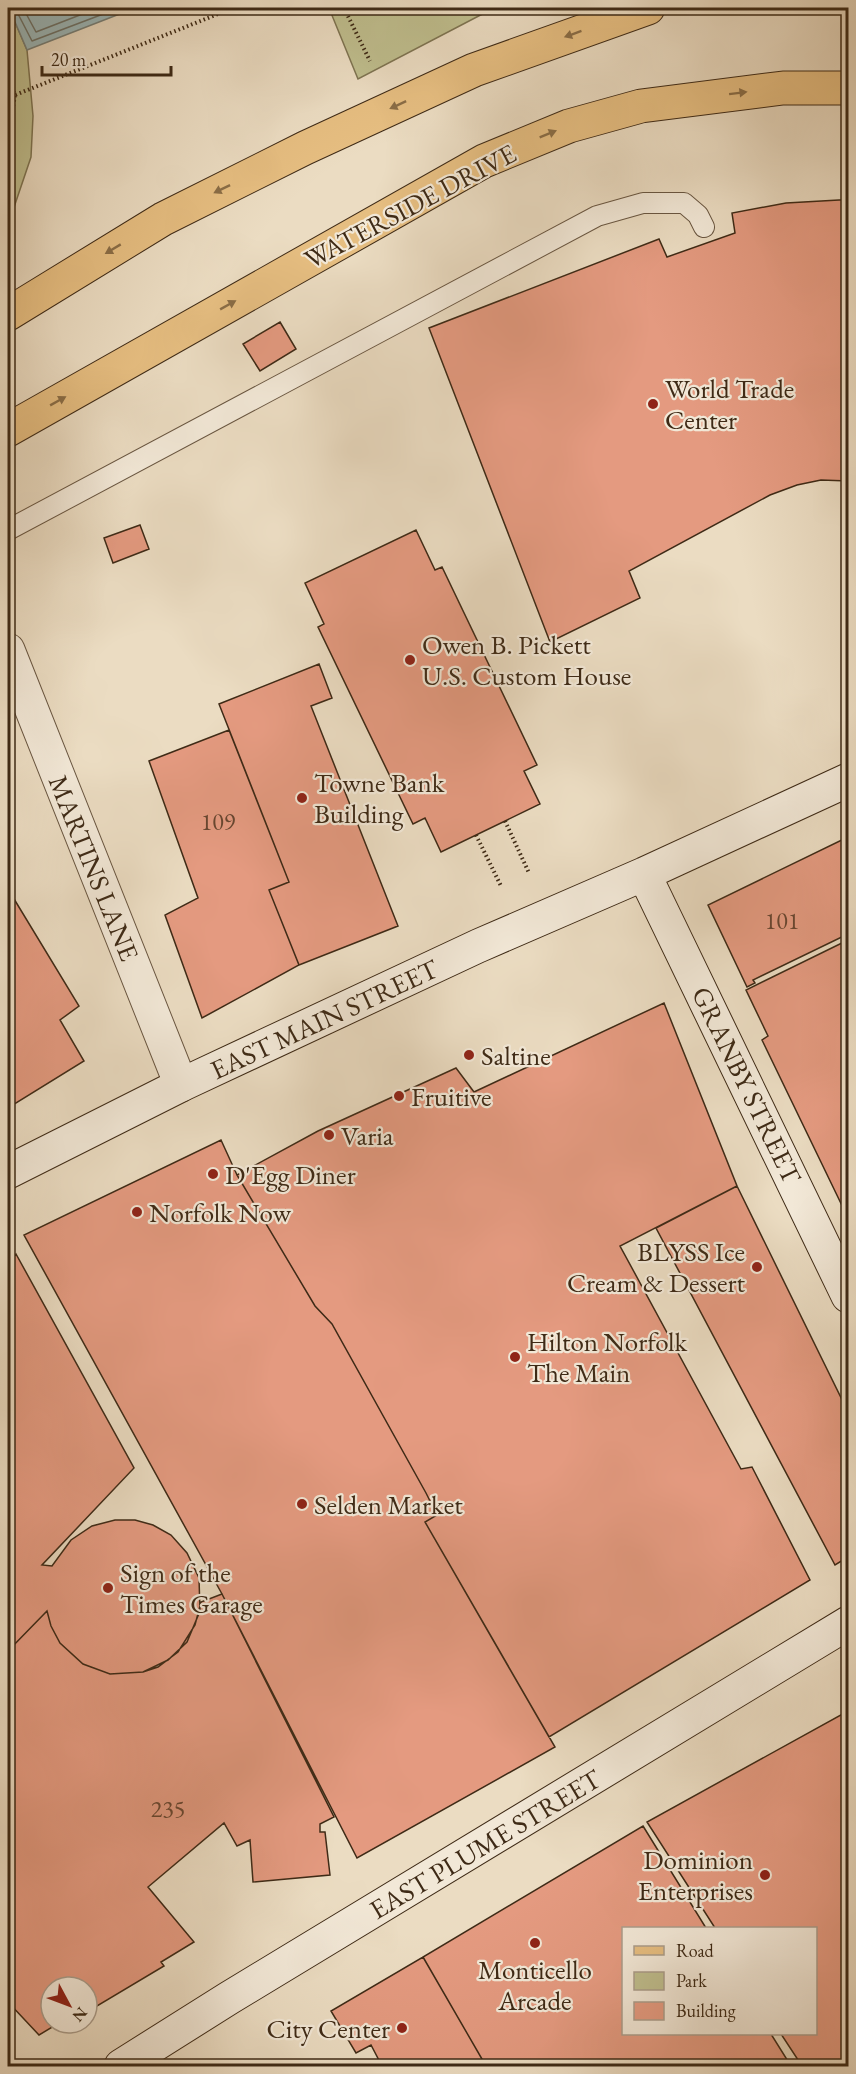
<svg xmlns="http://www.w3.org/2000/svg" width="856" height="2074" viewBox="0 0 856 2074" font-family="'EB Garamond',serif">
<rect width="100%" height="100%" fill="#ebdcc2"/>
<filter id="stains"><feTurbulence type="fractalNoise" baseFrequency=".00333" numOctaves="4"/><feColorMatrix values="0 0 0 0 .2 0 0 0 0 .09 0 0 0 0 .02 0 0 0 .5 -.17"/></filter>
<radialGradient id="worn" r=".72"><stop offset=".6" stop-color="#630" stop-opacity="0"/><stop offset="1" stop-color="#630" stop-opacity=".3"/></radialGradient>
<path fill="#bfbe8e" stroke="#7e7452" stroke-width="1.5" d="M 9,8 L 27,50 L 33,116 L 31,157 L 8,225 Z
M 329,8 L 494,8 L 358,79 Z"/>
<path fill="#9bb9bc" stroke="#76807a" stroke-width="1.5" d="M 9,8 L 135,8 L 27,50 Z"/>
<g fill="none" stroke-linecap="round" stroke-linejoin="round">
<path stroke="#6c7269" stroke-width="1.5" d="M 15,8 L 32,41 L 119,8
M 23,8 L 36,32 L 98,8"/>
</g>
<path fill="#e49a80" stroke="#3e2a16" stroke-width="1.5" d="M 839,200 L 848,200 L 848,481 L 821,480 L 797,485 L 770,495 L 629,571 L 640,598 L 550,642 L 429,328 L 659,239 L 667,257 L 735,233 L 732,213 L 786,203 Z
M 280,322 L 296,349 L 260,371 L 243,344 Z
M 140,525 L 149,549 L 113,563 L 104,538 Z
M 416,530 L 435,570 L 442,567 L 537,765 L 524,771 L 540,804 L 441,852 L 425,818 L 413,824 L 318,627 L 324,624 L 305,583 Z
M 319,664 L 332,698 L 311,706 L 398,926 L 299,965 L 269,890 L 289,882 L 219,704 Z
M 229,730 L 289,882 L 269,890 L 299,965 L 202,1018 L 165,915 L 198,898 L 149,761 Z
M 848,837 L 848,934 L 753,980 L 755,983 L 747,987 L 708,905 Z
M 8,889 L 79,1006 L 60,1020 L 84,1061 L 8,1108 Z
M 848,940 L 848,1218 L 762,1040 L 768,1036 L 746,990 Z
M 664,1003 L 737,1186 L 620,1246 L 741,1469 L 752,1467 L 810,1580 L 549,1737 L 425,1522 L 437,1515 L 426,1493 L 332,1324 L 315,1306 L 237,1175 L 318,1131 L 456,1068 L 474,1092 Z
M 221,1140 L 237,1175 L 315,1306 L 332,1324 L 426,1493 L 437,1515 L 425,1522 L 555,1747 L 357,1858 L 222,1594 L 24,1235 Z
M 737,1186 L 848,1412 L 848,1557 L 835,1565 L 656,1228 Z
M 16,1254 L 134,1468 L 42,1565 L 52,1566 L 71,1540 L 92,1526 L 115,1520 L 135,1520 L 153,1525 L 171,1535 L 187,1553 L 199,1578 L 200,1611 L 187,1642 L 168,1660 L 143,1672 L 110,1674 L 83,1664 L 60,1643 L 51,1626 L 47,1611 L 8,1651 L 8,1263 Z
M 222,1594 L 334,1817 L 320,1824 L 320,1832 L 325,1832 L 330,1875 L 253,1882 L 250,1840 L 237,1846 L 224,1823 L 148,1887 L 194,1942 L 161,1962 L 164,1966 L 87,2012 L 87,1987 L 51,1987 L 51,2023 L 59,2023 L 39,2035 L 8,2002 L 8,1651 L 47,1611 L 51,1626 L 60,1643 L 83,1664 L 110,1674 L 143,1672 L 158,1667 L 178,1652 L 195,1625 L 201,1602 Z
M 848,1711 L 848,2066 L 802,2066 L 781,2034 L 816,2034 L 816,1928 L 715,1928 L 647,1822 Z
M 643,1826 L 706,1928 L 624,1928 L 624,2034 L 771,2034 L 791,2066 L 486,2066 L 423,1957 Z
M 423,1957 L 486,2066 L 382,2066 L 371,2045 L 356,2053 L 331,2011 Z"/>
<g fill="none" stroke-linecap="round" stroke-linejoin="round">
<g stroke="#695641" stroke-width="22">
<path id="lane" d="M 8,530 L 597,216 L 643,203 L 684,203 L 698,215 L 704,227"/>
</g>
<g stroke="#695641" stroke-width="35">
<path id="street" d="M 8,650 L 181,1085"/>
</g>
<g stroke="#3e2a16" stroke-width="35">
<path id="secondary" d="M 644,874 L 848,1296
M 8,1172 L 181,1085 L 478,946 L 644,874 L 848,780
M 121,2066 L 229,1998 L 848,1623"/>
</g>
<g stroke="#3e2a16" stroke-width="35">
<path id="primary" d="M 8,314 L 163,219 L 305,148 L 474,70 L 648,8
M 8,430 L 484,161 L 569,126 L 641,106 L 783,88 L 848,88"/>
</g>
<path stroke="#3e2a16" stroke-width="4" stroke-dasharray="1.5 3" stroke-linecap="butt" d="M 344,8 L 370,61
M 8,79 L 15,95 L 233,8
M 8,137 L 15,95
M 505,821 L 529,873
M 476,835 L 501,886"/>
<use href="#lane" stroke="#f2e8d7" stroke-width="20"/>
<use href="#street" stroke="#f2e8d7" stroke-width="33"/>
<use href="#secondary" stroke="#f2e8d7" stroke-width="33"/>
<use href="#primary" stroke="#e6be81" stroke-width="33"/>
</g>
<defs><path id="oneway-solid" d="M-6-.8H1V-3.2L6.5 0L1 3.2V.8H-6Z" transform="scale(1.5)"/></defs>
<g fill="#8a6d46">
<use href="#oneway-solid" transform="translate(573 34) rotate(160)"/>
<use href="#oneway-solid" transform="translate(738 93) rotate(-7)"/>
<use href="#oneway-solid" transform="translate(398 105) rotate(155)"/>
<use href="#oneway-solid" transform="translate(548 134) rotate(-22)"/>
<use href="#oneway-solid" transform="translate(222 189) rotate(154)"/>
<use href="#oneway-solid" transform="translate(113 249) rotate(149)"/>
<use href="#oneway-solid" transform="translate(228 305) rotate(-29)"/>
<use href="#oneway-solid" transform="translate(58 401) rotate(-29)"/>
</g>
<g fill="#8f2418" stroke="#f2e8d7" stroke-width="2">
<circle cx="653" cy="404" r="6"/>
<circle cx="410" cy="660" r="6"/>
<circle cx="302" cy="798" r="6"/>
<circle cx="469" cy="1055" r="6"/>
<circle cx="399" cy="1096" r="6"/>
<circle cx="329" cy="1135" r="6"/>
<circle cx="213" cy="1174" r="6"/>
<circle cx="137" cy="1212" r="6"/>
<circle cx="757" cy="1267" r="6"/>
<circle cx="515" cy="1357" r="6"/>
<circle cx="302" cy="1504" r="6"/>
<circle cx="108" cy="1588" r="6"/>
<circle cx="765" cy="1875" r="6"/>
<circle cx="535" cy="1943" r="6"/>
<circle cx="402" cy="2028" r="6"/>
</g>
<g text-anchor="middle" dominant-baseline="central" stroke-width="4.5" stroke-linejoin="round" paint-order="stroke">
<g font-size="24" fill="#684630">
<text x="218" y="821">109</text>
<text x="782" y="920">101</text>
<text x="168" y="1808">235</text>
</g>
<g font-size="27" fill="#3e2a16" stroke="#f2e8d7">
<text transform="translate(410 206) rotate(-28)">WATERSIDE DRIVE</text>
<text transform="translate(94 868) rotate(68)">MARTINS LANE</text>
<text transform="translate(324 1019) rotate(-25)">EAST MAIN STREET</text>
<text transform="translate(747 1085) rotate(64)">GRANBY STREET</text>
<text transform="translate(485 1844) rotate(-31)">EAST PLUME STREET</text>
</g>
<g font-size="27" fill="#3e2a16" stroke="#f2e8d7" text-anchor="start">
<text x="665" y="388">World Trade<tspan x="665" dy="31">Center</tspan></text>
<text x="422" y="644">Owen B. Pickett<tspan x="422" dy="31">U.S. Custom House</tspan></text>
<text x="314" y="782">Towne Bank<tspan x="314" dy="31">Building</tspan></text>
<text x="481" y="1055">Saltine</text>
<text x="411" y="1096">Fruitive</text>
<text x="341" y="1135">Varia</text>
<text x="225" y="1174">D'Egg Diner</text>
<text x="149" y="1212">Norfolk Now</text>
<text x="745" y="1251" text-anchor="end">BLYSS Ice<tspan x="745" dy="31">Cream &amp; Dessert</tspan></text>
<text x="527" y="1341">Hilton Norfolk<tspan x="527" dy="31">The Main</tspan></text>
<text x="314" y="1504">Selden Market</text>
<text x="120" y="1572">Sign of the<tspan x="120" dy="31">Times Garage</tspan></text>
<text x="753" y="1859" text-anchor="end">Dominion<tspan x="753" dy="31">Enterprises</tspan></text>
<text x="535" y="1969" text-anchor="middle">Monticello<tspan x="535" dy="31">Arcade</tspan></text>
<text x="390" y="2028" text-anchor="end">City Center</text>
</g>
</g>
<rect width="856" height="2074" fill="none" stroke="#ebdcc2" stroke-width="30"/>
<rect x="9" y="9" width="838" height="2056" fill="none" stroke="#3e2a16" stroke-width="3"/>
<rect x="15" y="15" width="826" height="2044" fill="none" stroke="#3e2a16" stroke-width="1.5"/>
<rect x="622" y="1927" width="195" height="108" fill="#f2e8d7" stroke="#aa9c8a" stroke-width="1.5"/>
<rect x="634" y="1946" width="30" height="9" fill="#e6be81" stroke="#aa9c8a" stroke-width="1.5"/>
<text x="676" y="1957" font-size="18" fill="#3e2a16">Road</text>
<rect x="634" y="1972" width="30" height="18" fill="#bfbe8e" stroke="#aa9c8a" stroke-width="1.5"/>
<text x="676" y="1987" font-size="18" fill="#3e2a16">Park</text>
<rect x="634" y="2002" width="30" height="18" fill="#e49a80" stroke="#aa9c8a" stroke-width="1.5"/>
<text x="676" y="2017" font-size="18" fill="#3e2a16">Building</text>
<g transform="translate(69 2005) rotate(131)"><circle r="28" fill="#f2e8d7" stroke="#aa9c8a" stroke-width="1.5"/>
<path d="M0-4.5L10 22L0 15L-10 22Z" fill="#8f2418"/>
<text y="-9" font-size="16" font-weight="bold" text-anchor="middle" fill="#3e2a16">N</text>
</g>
<path d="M42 66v9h129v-9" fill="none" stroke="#3e2a16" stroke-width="3"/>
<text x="51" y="66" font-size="18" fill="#3e2a16" stroke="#f2e8d7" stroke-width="4.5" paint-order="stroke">20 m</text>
<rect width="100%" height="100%" filter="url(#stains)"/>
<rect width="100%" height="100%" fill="url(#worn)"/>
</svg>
